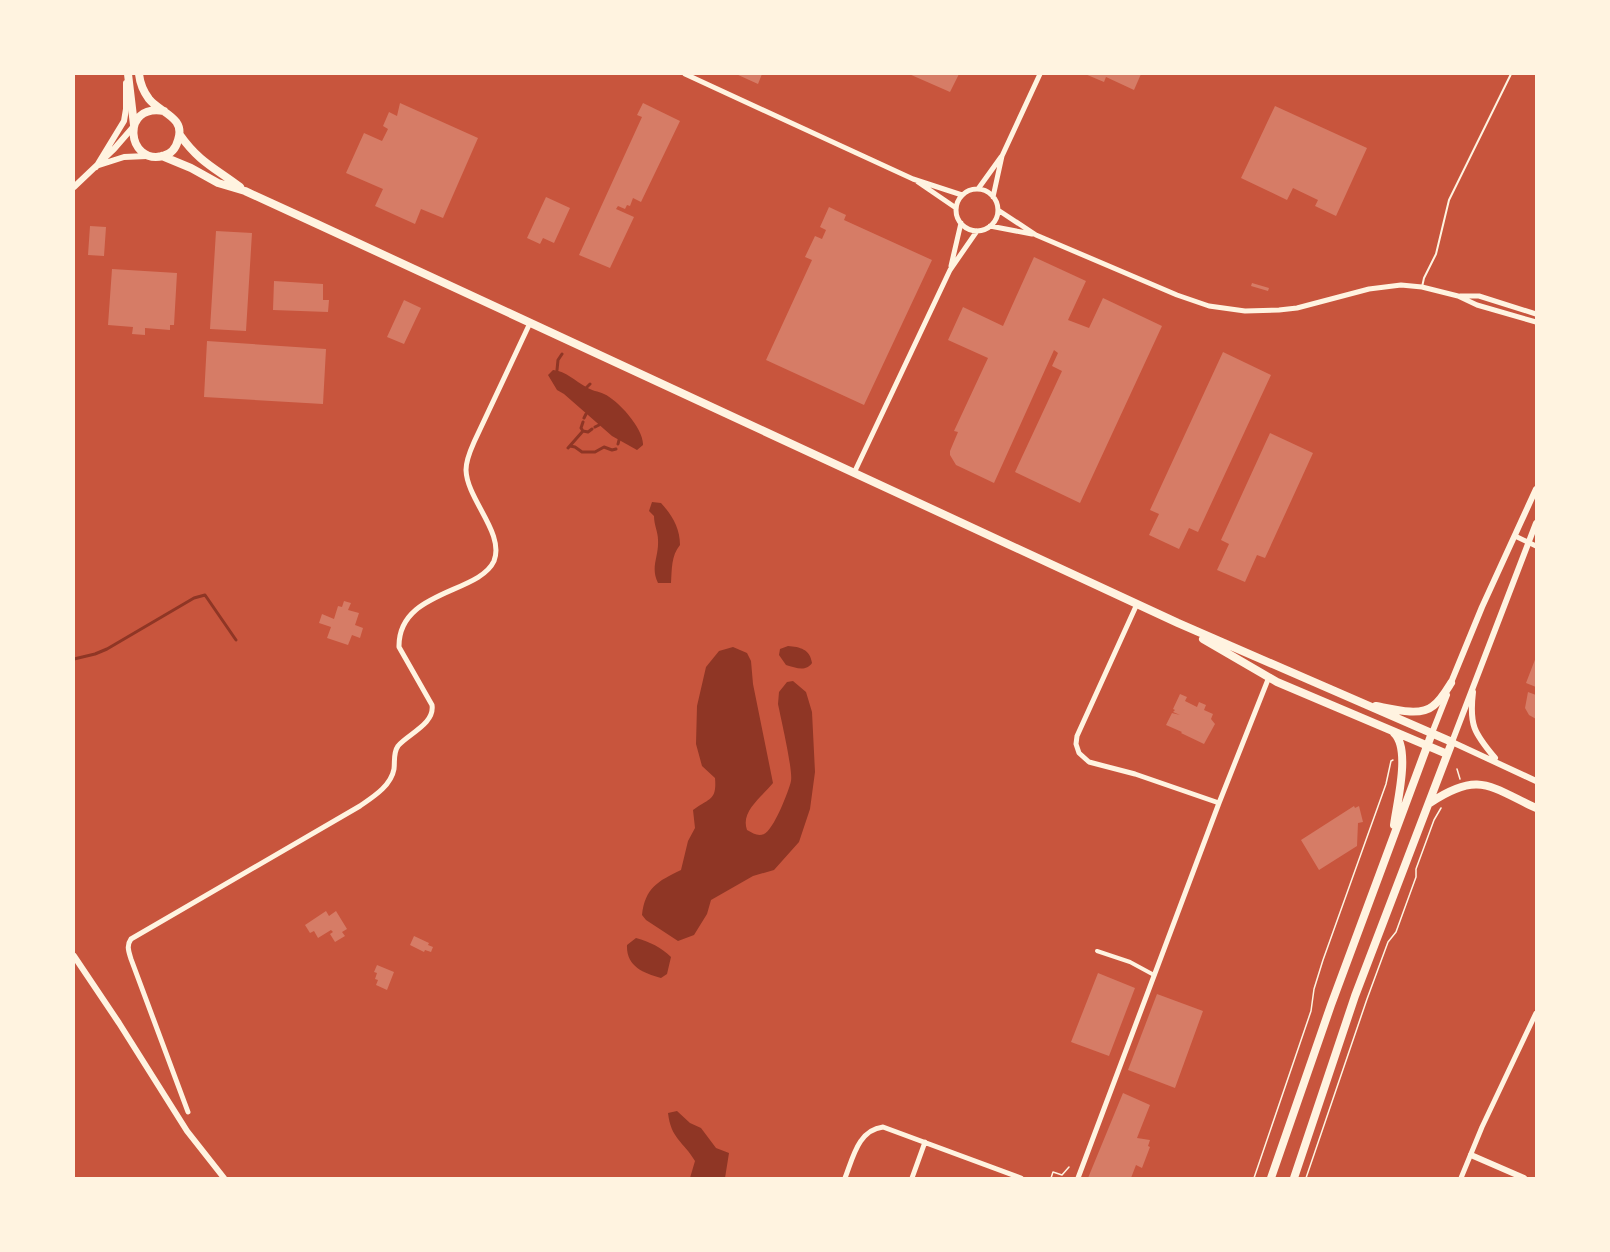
<svg xmlns="http://www.w3.org/2000/svg" width="1610" height="1252" viewBox="0 0 1610 1252" font-family="'Sofia Sans Condensed',sans-serif">
<rect width="100%" height="100%" fill="#c8553d"/>
<path fill="#8f3625" d="M 553,370 C 566,371 575,381 586,387 C 592,391 598,391 604,394 C 618,400 644,429 643,445 L 637,450 L 612,436 L 564,394 L 557,390 L 548,375 Z
M 652,502 L 661,503 C 672,515 680,528 680,545 C 671,556 672,569 671,583 L 658,583 C 650,567 659,557 658,540 C 658,532 654,525 654,516 L 649,511 Z
M 788,646 C 800,647 810,649 812,663 C 806,672 796,668 786,665 L 779,655 L 780,649 Z
M 733,647 L 747,653 L 751,661 L 753,684 L 773,783 C 763,796 740,811 747,830 C 753,833 758,837 764,834 C 773,831 789,791 791,781 C 793,770 781,719 778,704 L 779,692 L 787,682 L 793,681 L 806,692 L 812,712 L 815,772 L 810,809 L 799,842 L 774,870 L 753,876 L 711,900 L 707,914 L 694,935 L 678,941 L 646,920 L 642,915 C 645,888 658,881 681,870 L 688,841 L 695,828 L 693,810 C 709,798 717,801 715,778 L 702,766 L 696,744 L 697,706 L 706,667 L 719,651 Z
M 636,938 C 650,942 661,947 671,957 L 667,974 L 661,978 C 643,973 626,966 627,945 Z
M 677,1111 L 690,1123 L 701,1128 L 716,1148 L 729,1153 L 725,1178 L 690,1178 L 695,1161 C 683,1141 671,1139 668,1113 Z"/>
<g fill="none" stroke-linecap="round" stroke-linejoin="round">
<path stroke="#8f3625" stroke-width="3" d="M 557,370 L 558,360 L 562,354
M 586,388 L 590,384
M 584,418 L 586,414
M 595,427 L 599,425
M 583,431 L 588,432 L 592,429
M 618,444 L 619,440
M 570,446 L 575,447 L 582,452 L 595,452 L 604,447 L 612,450 L 616,449
M 568,448 L 583,431 L 581,428 L 583,422
M 74,659 L 95,654 L 107,649 L 194,598 L 205,595 L 236,640"/>
</g>
<path fill="#d67c66" d="M 736,74 L 762,74 L 758,84 Z
M 909,74 L 959,74 L 950,92 Z
M 1085,74 L 1141,74 L 1134,90 L 1106,77 L 1104,82 Z
M 400,103 L 478,138 L 443,218 L 421,209 L 415,224 L 375,206 L 383,189 L 346,173 L 364,133 L 382,141 L 388,129 L 383,126 L 389,112 L 397,116 Z
M 643,103 L 680,121 L 641,202 L 633,198 L 630,206 L 627,205 L 625,209 L 618,206 L 616,209 L 634,217 L 610,268 L 579,255 L 642,117 L 637,115 Z
M 1275,106 L 1367,148 L 1336,216 L 1315,206 L 1318,200 L 1293,188 L 1287,200 L 1241,178 Z
M 546,197 L 570,208 L 554,243 L 543,238 L 540,244 L 527,238 Z
M 829,207 L 846,215 L 844,220 L 932,260 L 864,405 L 766,360 L 812,260 L 805,257 L 815,236 L 822,239 L 826,230 L 820,227 Z
M 90,226 L 106,227 L 104,256 L 88,255 Z
M 216,231 L 252,233 L 246,331 L 210,329 Z
M 1034,257 L 1086,281 L 1068,320 L 1089,328 L 1103,298 L 1162,326 L 1080,503 L 1015,472 L 1062,371 L 1052,366 L 1058,353 L 1054,350 L 994,483 L 956,465 L 950,455 L 950,451 L 958,432 L 954,431 L 988,358 L 948,340 L 963,307 L 1003,326 Z
M 112,269 L 177,273 L 174,325 L 170,325 L 170,330 L 145,328 L 145,335 L 132,334 L 133,327 L 108,325 Z
M 274,281 L 323,284 L 323,300 L 329,300 L 328,312 L 273,310 Z
M 1252,283 L 1269,288 L 1268,291 L 1251,286 Z
M 404,300 L 421,308 L 404,344 L 387,337 Z
M 207,341 L 326,349 L 323,404 L 204,397 Z
M 1223,352 L 1271,375 L 1198,532 L 1189,528 L 1179,549 L 1149,535 L 1159,514 L 1150,510 Z
M 1270,433 L 1313,453 L 1265,558 L 1257,555 L 1245,582 L 1217,570 L 1229,544 L 1221,540 Z
M 344,601 L 351,603 L 348,610 L 359,613 L 355,625 L 363,628 L 360,638 L 352,635 L 348,645 L 327,638 L 331,627 L 319,623 L 322,614 L 334,619 L 338,606 L 342,607 Z
M 1536,657 L 1536,687 L 1526,683 Z
M 1528,692 L 1536,695 L 1536,719 L 1529,715 L 1525,708 Z
M 1180,694 L 1187,697 L 1185,701 L 1197,707 L 1199,702 L 1206,705 L 1204,710 L 1213,714 L 1211,719 L 1215,724 L 1204,744 L 1181,733 L 1182,732 L 1166,725 L 1172,713 L 1180,715 L 1173,712 L 1175,710 L 1173,709 Z
M 1354,806 L 1355,808 L 1359,806 L 1363,822 L 1358,823 L 1357,846 L 1319,870 L 1301,840 Z
M 326,911 L 329,916 L 336,911 L 347,929 L 342,932 L 345,936 L 335,942 L 330,934 L 333,932 L 331,930 L 318,938 L 314,931 L 310,933 L 305,925 Z
M 414,936 L 429,943 L 428,945 L 433,947 L 431,952 L 425,950 L 424,952 L 410,945 Z
M 377,965 L 394,972 L 387,990 L 376,985 L 378,980 L 375,979 L 377,973 L 374,972 Z
M 1098,973 L 1135,988 L 1109,1056 L 1071,1042 Z
M 1157,994 L 1203,1011 L 1175,1088 L 1128,1070 Z
M 1123,1093 L 1150,1105 L 1137,1138 L 1150,1140 L 1148,1146 L 1150,1147 L 1142,1168 L 1136,1165 L 1131,1178 L 1088,1178 Z"/>
<g fill="none" stroke-linecap="round" stroke-linejoin="round">
<path stroke="#fff3e0" stroke-width="1.5" d="M 1457,769 L 1460,779
M 1051,1178 L 1053,1172 L 1062,1175 L 1069,1167
M 1254,1178 L 1311,1011 L 1314,989 L 1323,960 L 1386,784 L 1391,761 L 1393,760
M 1306,1178 L 1367,999 L 1388,942 L 1396,932 L 1416,877 L 1416,869 L 1434,820 L 1441,808"/>
<path stroke="#fff3e0" stroke-width="2" d="M 1422,287 L 1424,278 L 1436,254 L 1449,200 L 1511,74"/>
<path stroke="#fff3e0" stroke-width="4" d="M 1097,951 L 1130,962 L 1154,975"/>
<path stroke="#fff3e0" stroke-width="5" d="M 685,74 L 913,179 L 962,195
M 918,182 L 956,208
M 978,189 L 1001,157
M956 210a21 21 0 1 1 42 0a21 21 0 1 1-42 0Z
M 993,197 L 1002,156 L 1040,74
M 998,210 L 1036,235 L 1177,295 L 1209,306 L 1245,311 L 1279,310 L 1297,308 L 1369,289 L 1401,285 L 1422,287 L 1458,296 L 1477,305 L 1536,322
M 990,226 L 1032,234
M 951,266 L 961,223
M 1460,296 L 1479,296 L 1536,314
M 854,473 L 950,270 L 977,231
M 1515,536 L 1536,546
M 1137,604 L 1077,736 L 1076,744 L 1079,753 L 1089,762 L 1135,774 L 1219,803
M 188,1112 L 131,959 C 129,952 126,946 131,939 L 360,806 C 373,797 391,786 394,769 C 395,761 393,753 398,746 C 408,734 435,724 432,705 L 399,647 C 398,590 479,594 494,561 C 505,533 467,500 466,470 C 466,459 471,449 475,440 L 530,323
M 845,1178 C 853,1158 858,1130 883,1127 L 1021,1178
M 912,1178 L 925,1142
M 1078,1178 L 1219,803 L 1269,677
M 1461,1178 L 1482,1127 L 1536,1013"/>
<path stroke="#fff3e0" stroke-width="6" d="M 99,165 L 124,157 L 147,156
M 96,167 L 124,121 L 126,109 L 126,83
M 74,187 L 114,149 L 134,126
M 1536,523 L 1452,742 L 1536,781
M 1450,685 L 1482,607 L 1536,489
M 1473,692 C 1469,725 1474,733 1495,758
M 1432,733 L 1447,695
M 74,956 L 119,1023 L 187,1131 L 224,1178
M 1471,1155 L 1524,1178"/>
<path stroke="#fff3e0" stroke-width="8" d="M 128,74 L 134,125
M 139,74 C 140,83 143,91 149,99 C 160,113 186,117 178,140 C 176,148 171,154 163,156 C 127,165 120,103 164,111
M 180,135 C 199,162 215,168 240,187
M 162,156 L 191,168 L 218,183 L 245,191 L 317,224 L 1178,623 L 1452,742 L 1355,996 L 1294,1178
M 1203,639 L 1277,682 L 1447,754
M 1376,706 C 1392,709 1420,717 1433,706 C 1441,700 1446,691 1451,683
M 1430,803 C 1478,771 1489,786 1536,808
M 1394,825 C 1397,802 1411,749 1394,733
M 1271,1178 L 1331,1005 L 1432,733"/>
</g>
<rect width="1610" height="1252" fill="none" stroke="#fff3e0" stroke-width="150"/>
</svg>
